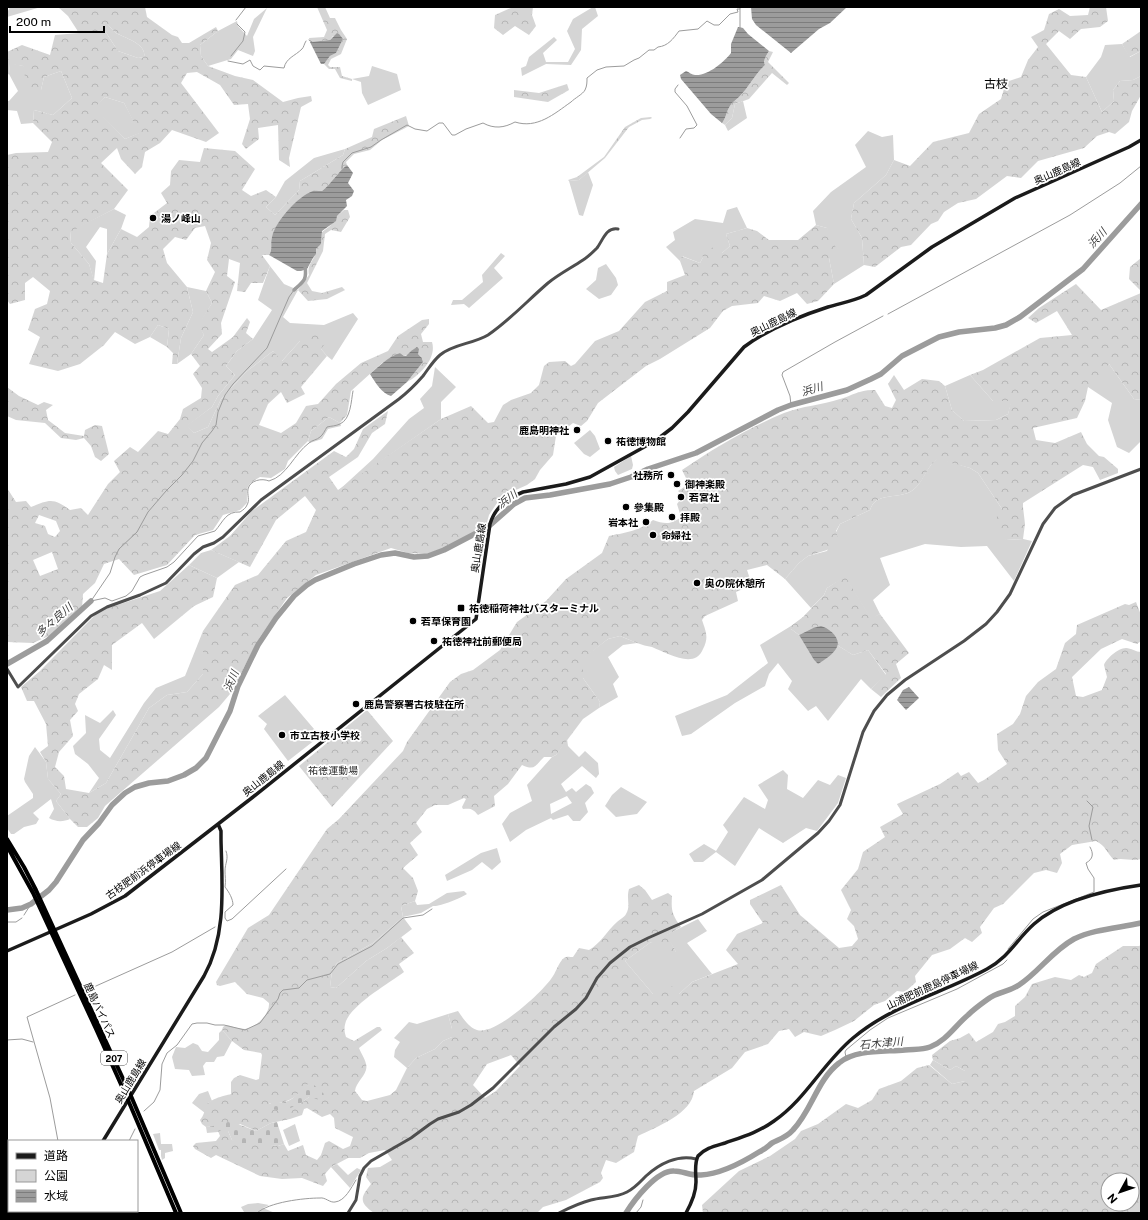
<svg xmlns="http://www.w3.org/2000/svg" width="1148" height="1220" viewBox="0 0 1148 1220" font-family="'Public Sans','Noto Sans JP',sans-serif">
<defs>
<pattern id="forest-crowns" width="20" height="18" patternUnits="userSpaceOnUse"><rect width="20" height="18" fill="#d5d5d5"/><path d="M2 6a3 3 0 1 1 6 0M12 15a3 3 0 1 1 6 0" fill="none" stroke="#b5b5b5"/></pattern>
<pattern id="cemetery-stones" width="16" height="16" patternUnits="userSpaceOnUse"><rect width="16" height="16" fill="#d5d5d5"/><path d="M2 7V4a2 2 0 0 1 4 0v3zM10 15v-3a2 2 0 0 1 4 0v3z" fill="#b5b5b5"/></pattern>
<pattern id="water-rules" width="6" height="5" patternUnits="userSpaceOnUse"><rect width="6" height="5" fill="#9c9c9c"/><path d="M0 2.5h6" fill="none" stroke="#7d7d7d"/></pattern>
</defs>
<rect width="100%" height="100%" fill="#fff"/>
<path fill="#d5d5d5" fill-rule="evenodd" d="M 10,7 L 41,7 L 7,17 L 7,13 Z
M 593,7 L 595,7 L 598,16 L 582,29 L 581,50 L 571,65 L 546,64 L 522,76 L 521,68 L 526,66 L 529,57 L 554,37 L 557,40 L 543,53 L 546,62 L 568,62 L 575,49 L 567,31 L 573,19 Z
M 267,8 L 253,37 L 255,51 L 253,56 L 238,50 L 231,59 L 208,66 L 201,56 L 200,45 L 218,31 L 237,21 L 238,26 L 247,36 L 254,19 Z
M 105,21 C 109,25 112,30 116,33 C 125,38 147,44 144,57 L 138,58 L 118,51 L 103,28 Z
M 1122,44 L 1130,57 L 1141,51 L 1141,76 L 1133,80 L 1120,81 L 1113,90 L 1114,101 L 1102,112 L 1086,77 L 1101,57 L 1105,45 Z
M 10,63 L 23,66 L 41,90 L 44,77 L 61,71 L 72,98 L 53,115 L 34,110 L 33,123 L 21,124 L 17,111 L 7,110 L 7,101 L 9,101 L 18,91 L 9,74 Z
M 372,66 L 397,74 L 401,90 L 368,105 L 362,93 L 361,82 L 352,79 L 369,76 Z
M 105,97 L 124,103 L 140,133 L 125,139 L 93,108 Z
M 743,101 L 747,118 L 728,131 L 725,125 L 732,118 L 735,104 Z
M 868,131 L 882,137 L 893,135 L 894,160 L 886,175 L 854,203 L 851,219 L 862,238 L 864,265 L 834,284 L 829,258 L 827,228 L 816,225 L 813,211 L 831,192 L 866,167 L 855,145 Z
M 345,149 L 343,155 L 300,181 L 299,190 L 275,215 L 266,207 L 276,197 L 285,181 L 314,158 Z
M 588,172 L 593,185 L 583,216 L 579,215 L 569,181 L 579,180 Z
M 737,207 L 747,228 L 726,234 L 730,246 L 722,253 L 703,257 L 700,263 L 682,256 L 680,261 L 666,247 L 675,240 L 673,232 L 695,219 L 723,223 L 727,210 Z
M 114,209 L 126,215 L 121,229 L 107,254 L 107,229 L 100,227 L 86,247 L 96,261 L 94,281 L 89,264 L 71,243 L 70,231 Z
M 501,253 L 505,256 L 494,268 L 503,278 L 469,308 L 464,304 L 451,305 L 453,300 L 462,300 L 483,282 L 482,275 Z
M 606,264 L 616,278 L 618,285 L 611,295 L 599,299 L 586,289 L 596,280 L 598,268 Z
M 270,266 L 284,284 L 298,290 L 283,317 L 290,323 L 324,325 L 353,313 L 358,319 L 332,360 L 327,356 L 321,349 L 300,341 L 281,362 L 273,351 L 246,372 L 221,399 L 208,427 L 194,433 L 186,426 L 212,407 L 218,396 L 235,375 L 226,366 L 237,351 L 253,339 L 272,310 L 258,300 Z
M 187,287 L 206,291 L 212,303 L 199,325 L 204,335 L 191,354 L 177,364 L 181,338 L 193,312 Z
M 158,325 L 169,329 L 167,347 L 150,337 Z
M 1072,335 L 1109,364 L 1134,399 L 1141,400 L 1141,441 L 1129,453 L 1117,447 L 1108,420 L 1112,403 L 1088,387 Z
M 435,367 L 456,387 L 441,402 L 441,419 L 338,491 L 373,459 L 409,419 L 424,408 L 420,399 L 432,386 Z
M 970,375 L 993,401 L 1012,400 L 1008,414 L 996,420 L 964,421 L 952,410 L 945,386 Z
M 329,417 L 340,423 L 341,426 L 328,429 L 322,439 L 310,443 L 308,441 L 311,431 Z
M 590,430 L 595,436 L 600,449 L 590,457 L 584,454 L 574,443 Z
M 631,456 L 633,465 L 632,469 L 618,475 L 615,471 L 614,467 Z
M 937,458 L 970,468 L 978,473 L 1002,509 L 1006,540 L 1023,539 L 1032,541 L 1014,581 L 987,546 L 961,547 L 925,544 L 880,558 L 890,585 L 873,600 L 880,614 L 871,619 L 845,577 L 827,588 L 824,595 L 811,608 L 785,579 L 799,563 L 808,556 L 827,551 L 840,524 L 870,510 C 876,492 896,499 910,492 C 921,486 924,473 931,465 C 933,463 935,461 937,458 Z
M 211,550 L 239,562 L 217,578 L 189,565 L 201,553 Z
M 791,626 L 791,629 L 799,635 L 814,660 L 818,664 C 825,659 834,653 837,645 L 853,655 L 868,650 L 886,675 L 871,689 L 861,679 L 828,721 L 816,706 L 808,711 L 788,689 L 792,681 L 778,663 L 769,674 L 765,686 L 735,703 L 691,734 L 682,736 L 675,716 L 727,695 L 768,663 L 760,645 Z
M 203,631 L 203,674 L 187,692 L 167,695 L 149,708 L 106,783 L 89,793 L 99,778 L 88,764 L 75,754 L 73,746 L 86,733 L 85,715 L 100,723 L 113,710 L 116,715 L 99,739 L 100,750 L 110,758 L 144,703 L 156,688 L 185,676 Z
M 620,636 L 637,643 L 623,645 L 608,657 L 619,677 L 613,684 L 618,697 L 599,708 L 600,702 L 583,678 L 583,658 L 608,639 Z
M 285,695 L 320,736 L 288,761 L 264,729 L 267,724 L 258,716 Z
M 567,739 L 568,746 L 579,757 L 585,751 L 598,763 L 599,774 L 596,778 L 582,766 L 561,784 L 566,792 L 572,788 L 576,792 L 586,784 L 591,787 L 594,793 L 585,803 L 588,812 L 580,821 L 573,821 L 568,815 L 553,820 L 551,818 L 526,830 L 510,842 L 502,824 L 510,813 L 532,801 L 527,785 L 552,757 L 556,755 ZM 567,796 L 572,803 L 551,814 L 550,804 Z
M 35,747 L 46,762 L 48,779 L 61,794 L 56,801 L 70,819 C 63,822 56,822 49,818 L 54,809 L 51,799 L 33,813 L 39,819 L 36,824 L 24,827 L 14,834 L 11,834 L 7,828 L 7,816 L 33,798 L 33,794 L 25,782 L 24,779 L 29,756 Z
M 783,770 L 788,775 L 787,789 L 803,798 L 818,780 L 830,785 L 838,775 L 846,778 L 838,803 L 817,831 L 806,828 L 783,843 L 759,828 L 735,866 L 716,852 L 703,862 L 694,862 L 689,854 L 704,844 L 716,851 L 728,832 L 723,825 L 744,797 L 765,809 L 768,800 L 758,785 Z
M 621,787 L 647,802 L 637,814 L 616,817 L 605,806 L 612,795 Z
M 497,848 L 501,862 L 492,870 L 482,862 L 472,870 L 447,881 L 445,875 L 481,853 Z
M 464,891 L 467,894 C 461,898 439,907 433,906 L 421,913 L 403,917 L 412,929 L 387,948 L 366,961 L 336,988 L 330,987 L 332,971 L 337,963 L 373,943 L 403,917 L 401,906 L 415,901 L 417,905 L 429,904 L 447,893 Z
M 698,919 L 707,931 L 687,943 L 712,974 L 692,982 L 679,994 L 653,994 L 625,961 L 651,942 L 676,952 L 666,935 Z
M 448,1014 L 452,1029 L 452,1037 L 443,1041 L 435,1049 L 416,1058 L 407,1068 L 394,1057 L 395,1050 L 400,1042 L 394,1038 L 409,1022 L 417,1024 Z
M 222,1030 L 232,1041 L 224,1056 L 217,1057 L 214,1062 L 206,1062 L 203,1066 L 205,1075 L 192,1076 L 189,1070 L 175,1069 L 172,1057 L 176,1047 L 185,1048 L 193,1043 L 198,1045 L 202,1051 L 208,1052 L 219,1040 L 219,1033 Z
M 933,1060 L 950,1070 L 956,1066 L 965,1071 L 965,1081 L 952,1084 L 930,1065 Z
M 208,1091 L 212,1101 L 208,1103 L 205,1113 L 192,1103 L 199,1094 Z
M 295,1124 L 300,1141 L 289,1146 L 283,1130 Z
M 160,1133 L 161,1144 L 172,1144 L 173,1151 L 165,1153 L 165,1158 L 162,1160 L 161,1156 L 161,1150 L 159,1150 L 153,1134 Z
M 337,1164 L 348,1175 L 357,1168 L 361,1170 L 350,1188 L 331,1167 Z
M 258,1203 L 269,1205 L 263,1208 L 275,1213 L 243,1213 L 244,1212 L 241,1207 L 248,1204 Z"/>
<path fill="url(#forest-crowns)" fill-rule="evenodd" d="M 58,7 L 145,7 L 147,17 L 172,35 L 178,37 L 182,43 L 189,43 L 216,27 L 218,31 L 200,45 L 201,56 L 208,66 L 235,76 L 253,80 L 283,102 L 298,98 L 311,96 L 312,101 L 301,107 L 289,158 L 290,167 L 279,160 L 278,125 L 258,128 L 259,139 L 246,149 L 242,144 L 250,119 L 248,104 L 234,105 L 220,85 L 197,72 L 187,73 L 181,83 L 219,133 L 206,142 L 172,130 L 160,143 L 145,152 L 142,167 L 135,174 L 121,159 L 117,148 L 101,163 L 128,190 L 114,209 L 70,232 L 71,243 L 89,264 L 94,280 L 103,283 L 107,254 L 121,229 L 137,237 L 149,227 L 150,216 L 167,203 L 161,193 L 170,185 L 171,171 L 179,160 L 200,162 L 204,148 L 235,151 L 255,169 L 242,190 L 251,196 L 266,190 L 276,197 L 266,207 L 275,215 L 299,190 L 300,181 L 343,155 L 345,149 L 372,137 L 374,129 L 406,116 L 409,126 L 382,140 L 370,150 L 354,154 L 346,162 L 347,165 C 337,173 332,183 322,191 L 315,190 C 301,203 276,219 272,237 C 270,243 273,249 269,255 L 262,255 L 270,266 L 263,283 L 251,283 L 245,292 L 237,291 L 240,263 L 229,259 L 227,276 L 235,282 L 221,323 L 222,334 L 208,349 L 212,352 L 233,337 L 247,318 L 250,322 L 246,333 L 253,339 L 237,351 L 226,366 L 235,375 L 218,396 L 212,407 L 187,426 L 194,433 L 208,427 L 221,399 L 246,372 L 273,351 L 282,361 L 300,341 L 317,331 L 326,342 L 321,349 L 327,356 L 301,387 L 305,394 L 287,403 L 281,392 L 268,404 L 259,425 L 281,433 L 296,423 L 306,406 L 318,404 L 336,384 L 361,363 L 388,351 L 398,336 L 422,320 L 429,319 L 429,324 L 421,334 L 423,342 L 432,342 C 437,358 420,375 407,382 L 423,362 C 423,355 416,353 411,351 L 408,355 L 404,356 L 400,353 L 382,363 L 351,391 L 347,415 L 340,423 L 329,417 L 311,431 L 308,441 L 288,461 L 285,469 L 271,478 L 260,477 C 245,486 247,486 247,503 L 240,510 L 223,515 L 213,530 L 195,535 L 167,565 L 134,575 L 119,559 L 104,564 L 95,583 L 83,594 L 82,608 L 51,635 L 33,643 L 7,642 L 7,488 L 16,502 L 26,501 L 31,507 C 50,499 54,498 70,510 L 81,508 L 88,515 L 108,484 L 120,472 L 114,461 L 130,447 L 138,452 L 158,431 L 168,434 L 180,419 L 183,409 L 201,398 L 202,388 L 193,374 L 200,366 L 191,354 L 204,335 L 198,325 L 212,303 L 206,291 L 215,272 L 207,260 L 211,243 L 205,226 L 195,228 L 186,240 L 175,237 L 163,249 L 167,263 L 187,287 L 193,312 L 181,338 L 177,364 L 172,364 L 173,353 L 167,347 L 169,329 L 158,325 L 150,337 L 135,344 L 115,332 L 104,345 L 80,364 L 58,371 L 29,364 L 40,337 L 28,330 L 35,309 L 47,304 L 50,291 L 33,277 L 25,283 L 25,300 L 10,304 L 7,300 L 7,155 L 16,153 L 48,152 L 52,142 L 33,123 L 34,110 L 53,115 L 72,98 L 61,71 L 44,77 L 41,90 L 27,88 L 23,66 L 10,64 L 9,74 L 7,75 L 7,52 L 22,45 L 50,55 L 55,35 L 79,33 L 68,16 ZM 105,22 C 109,25 112,30 116,33 C 125,38 147,44 144,57 L 138,58 L 118,51 L 103,28 ZM 105,97 L 124,103 L 139,133 L 125,139 L 94,108 ZM 39,515 L 56,521 L 60,531 L 55,537 L 48,534 L 45,526 L 35,523 ZM 52,552 L 58,569 L 40,576 L 33,560 Z
M 317,7 L 325,7 L 330,18 L 335,18 L 341,30 L 347,39 L 341,54 L 331,59 L 328,65 L 330,67 L 340,67 L 342,76 L 352,79 L 352,81 L 340,78 L 335,69 L 329,69 L 324,64 L 330,56 L 336,53 L 343,39 L 333,36 L 330,40 L 310,42 L 309,38 L 324,37 L 327,30 Z
M 513,7 L 533,7 L 532,15 L 536,26 L 529,35 L 515,26 L 503,35 L 494,28 L 495,15 Z
M 1090,7 L 1106,7 L 1108,21 L 1100,27 L 1081,29 L 1070,39 L 1059,31 L 1046,44 L 1071,75 L 1086,77 L 1102,112 L 1114,101 L 1113,90 L 1120,81 L 1133,80 L 1141,76 L 1141,95 L 1132,111 L 1129,122 L 1115,134 L 1109,132 L 1097,136 L 1084,148 L 1038,161 L 1021,178 L 1007,176 L 976,199 L 958,203 L 944,212 L 938,221 L 931,224 L 911,245 L 901,247 L 875,267 L 864,265 L 862,238 L 851,219 L 854,203 L 886,175 L 894,160 L 910,166 L 933,142 L 969,133 L 979,114 L 1001,99 L 1006,82 L 1021,77 L 1028,60 L 1038,47 L 1031,37 L 1044,30 L 1049,14 L 1059,9 L 1070,16 L 1088,15 Z
M 1141,31 L 1141,51 L 1129,57 L 1122,44 Z
M 769,51 L 773,52 L 768,62 L 789,83 L 787,85 L 772,73 L 749,99 L 735,104 L 732,118 L 725,125 L 722,123 C 726,118 726,112 730,106 C 732,102 736,100 739,97 C 749,87 755,74 765,65 L 765,58 Z
M 567,84 L 569,90 L 548,102 L 514,97 L 514,90 L 539,93 Z
M 651,117 L 652,118 L 650,119 L 642,120 L 629,127 L 605,158 L 579,180 L 569,181 L 568,180 L 577,177 L 604,157 L 625,127 L 641,118 Z
M 344,210 L 348,210 L 350,217 L 341,232 L 331,230 L 325,234 L 323,251 L 307,283 L 312,291 L 322,293 L 342,287 L 345,290 L 327,299 L 308,301 L 298,290 L 309,275 C 306,263 317,259 316,249 L 321,244 L 322,232 L 330,226 L 337,216 Z
M 816,225 L 827,228 L 836,248 L 829,258 L 834,284 L 818,301 L 807,304 L 797,293 L 780,301 L 764,296 L 758,303 L 732,306 L 723,311 L 710,328 L 660,359 L 646,366 L 598,403 L 587,421 L 581,426 L 573,423 L 556,436 L 553,455 L 540,470 L 535,479 L 527,485 L 507,494 L 497,503 L 489,515 L 486,526 L 454,544 L 427,554 L 408,553 L 391,548 L 316,575 L 287,598 L 260,637 L 230,694 L 219,707 L 105,806 L 98,818 L 87,827 L 78,827 L 70,819 L 56,801 L 61,794 L 48,779 L 46,762 L 40,752 L 48,746 L 46,724 L 34,701 L 27,701 L 21,687 L 40,671 L 99,611 L 160,591 L 189,565 L 217,578 L 213,597 L 194,606 L 154,639 L 142,623 L 112,645 L 112,670 L 104,665 L 98,679 L 79,694 L 75,704 L 78,711 L 70,720 L 73,736 L 59,752 L 55,767 L 64,776 L 66,789 L 89,793 L 106,783 L 149,708 L 167,695 L 187,692 L 203,674 L 203,631 L 235,585 L 258,575 L 286,541 L 306,532 L 316,510 L 305,496 L 276,520 L 250,567 L 211,550 L 230,536 L 252,511 L 334,451 L 346,457 L 354,449 L 363,429 L 388,411 L 385,424 L 372,433 L 358,457 L 329,477 L 338,490 L 441,419 L 471,406 L 488,423 L 494,422 L 503,405 L 511,400 L 531,393 L 539,385 L 544,366 L 549,362 L 565,361 L 571,366 L 575,364 L 595,341 L 619,331 L 645,302 L 667,291 L 667,282 L 685,275 L 680,261 L 681,256 L 700,263 L 703,257 L 700,249 L 704,243 L 722,253 L 730,246 L 726,234 L 747,228 L 757,231 L 769,240 L 798,240 Z
M 1141,258 L 1141,291 L 1129,279 L 1130,267 Z
M 1076,284 L 1101,310 L 1141,293 L 1141,400 L 1134,399 L 1109,364 L 1088,387 L 1085,401 L 1077,418 L 1033,428 L 1036,440 L 1055,443 L 1081,432 L 1087,444 L 1099,456 L 1104,457 L 1118,469 L 1118,473 L 1100,480 L 1093,467 L 1083,465 L 1023,503 L 1023,507 L 1025,524 L 1023,539 L 1006,540 L 1000,537 L 994,528 L 994,521 L 1002,509 L 978,473 L 970,468 L 937,459 C 935,461 933,463 931,465 C 924,474 921,486 910,492 C 896,499 876,492 870,510 L 840,524 L 836,531 L 839,543 L 827,550 L 808,556 L 799,563 L 785,579 L 767,565 L 747,570 L 752,585 L 736,592 L 738,601 L 705,616 L 702,620 C 706,632 709,637 703,649 C 695,670 667,653 652,647 C 647,646 642,645 637,643 C 631,641 626,638 620,636 L 608,639 L 583,659 L 583,678 L 600,702 L 599,708 L 583,719 L 556,755 L 552,757 L 544,757 C 535,766 535,771 522,765 L 508,784 L 494,796 L 495,806 L 478,815 C 473,809 471,808 463,809 L 462,807 L 466,799 L 464,798 L 448,805 L 435,805 L 427,809 L 416,823 L 422,832 L 410,843 L 418,855 L 403,868 L 413,878 L 418,891 L 415,901 L 401,906 L 403,917 L 373,943 L 337,963 L 332,971 L 330,987 L 336,988 L 366,961 L 387,948 L 401,937 L 414,953 L 399,964 L 404,972 C 388,984 354,1003 346,1021 C 344,1027 344,1031 346,1037 L 354,1041 L 377,1027 L 380,1027 L 382,1030 L 359,1048 C 361,1053 365,1059 366,1064 C 369,1074 356,1081 355,1091 L 362,1100 L 367,1101 L 390,1095 L 396,1090 L 407,1068 L 416,1058 L 435,1049 L 443,1041 L 452,1037 L 452,1029 L 448,1014 L 458,1011 C 463,1018 468,1027 477,1030 C 495,1036 541,993 551,979 C 556,973 558,963 564,958 C 567,956 570,957 573,957 L 579,948 L 589,950 C 600,944 607,931 617,922 C 620,919 625,917 626,914 C 631,906 626,899 629,889 L 639,885 L 645,890 L 652,900 L 668,893 L 672,896 C 671,910 672,915 681,927 L 667,935 L 676,952 L 671,957 L 651,942 L 625,961 L 653,994 L 670,984 L 679,994 L 692,982 L 738,964 L 726,950 L 737,934 L 763,923 L 750,904 L 750,900 L 781,885 L 800,915 L 839,948 L 852,946 L 858,939 L 854,926 L 847,919 L 851,910 L 841,890 L 858,869 L 863,852 L 885,837 L 880,827 L 903,814 L 897,804 L 940,784 L 958,772 L 961,776 L 969,772 L 978,783 L 984,780 L 1007,764 L 998,750 L 997,734 L 1013,724 L 1020,714 L 1026,696 L 1038,682 L 1056,669 L 1065,643 L 1076,634 L 1077,625 L 1125,604 L 1129,605 L 1136,602 L 1141,615 L 1141,641 L 1137,644 L 1122,639 L 1101,649 L 1072,677 L 1076,696 L 1083,697 L 1102,690 L 1107,677 L 1104,665 C 1106,659 1118,648 1126,648 C 1131,648 1136,652 1141,652 L 1141,859 C 1132,862 1123,857 1114,860 C 1106,852 1106,846 1096,841 L 1072,845 L 1060,854 L 1062,863 L 1057,873 L 1046,870 L 1034,873 L 1003,904 L 994,908 L 980,927 L 982,933 L 972,942 L 965,938 L 950,949 L 932,955 L 915,976 L 916,982 L 905,992 L 897,991 L 885,1001 L 874,1005 L 854,1021 L 835,1030 L 821,1036 L 804,1032 L 795,1037 L 789,1029 L 779,1031 L 768,1044 L 745,1052 L 732,1068 L 694,1091 C 692,1114 656,1127 638,1136 L 634,1152 L 616,1163 L 606,1160 L 601,1173 L 603,1178 L 600,1182 L 566,1200 L 543,1207 L 537,1213 L 374,1213 C 359,1202 360,1198 371,1184 L 366,1177 L 368,1168 L 380,1167 L 392,1160 L 385,1150 L 369,1153 L 360,1158 L 348,1158 L 331,1167 L 325,1174 L 327,1181 L 323,1186 L 302,1178 L 282,1179 L 260,1176 L 216,1155 L 211,1158 L 195,1149 L 193,1146 L 196,1143 L 216,1141 L 220,1136 L 216,1126 L 206,1127 L 202,1124 L 200,1120 C 204,1115 204,1113 205,1108 C 207,1099 224,1096 231,1094 L 231,1082 L 234,1078 L 240,1075 L 256,1080 L 259,1079 L 262,1055 L 261,1053 L 244,1050 L 232,1041 L 222,1030 L 223,1027 L 226,1025 C 231,1026 239,1029 245,1029 C 256,1028 270,1014 269,1003 L 263,998 L 247,994 L 235,982 L 220,986 L 217,985 L 216,982 L 248,928 L 269,915 L 327,829 L 339,819 L 403,751 L 407,742 L 450,682 L 461,674 L 473,670 L 500,650 L 517,622 L 546,601 L 566,579 L 602,553 L 609,536 C 624,533 642,530 653,520 C 664,524 671,525 681,517 L 677,504 L 683,496 L 678,491 L 689,484 L 682,470 C 714,448 748,428 784,413 C 802,406 822,405 840,399 C 853,395 861,389 875,390 L 885,406 L 892,408 L 896,400 L 888,384 L 894,375 L 904,390 L 922,379 L 939,381 L 945,386 L 952,410 L 964,421 L 996,420 L 1008,414 L 1011,401 L 993,401 L 970,375 L 983,370 L 1040,338 L 1072,335 L 1057,311 L 1036,323 L 1028,318 L 1039,308 ZM 511,1055 L 520,1066 L 496,1091 L 485,1098 L 473,1085 L 487,1064 ZM 298,1094 L 324,1094 L 309,1097 L 300,1104 L 268,1104 C 272,1103 275,1104 279,1103 C 286,1102 293,1099 298,1094 ZM 307,1108 L 322,1117 L 330,1114 L 334,1118 L 335,1128 L 353,1137 L 350,1146 L 343,1149 L 329,1141 L 325,1143 L 321,1155 L 317,1160 L 306,1155 L 303,1145 L 288,1151 L 284,1144 L 278,1146 L 232,1140 L 228,1131 L 240,1124 L 256,1131 L 271,1123 L 290,1119 L 302,1115 L 304,1109 Z
M 7,387 L 19,396 L 38,405 L 44,402 L 53,405 L 46,410 L 48,420 L 65,433 L 84,436 L 85,430 L 95,425 L 102,426 L 109,454 L 101,461 L 95,457 L 91,446 L 84,438 L 76,440 L 61,438 L 45,423 L 16,420 L 7,416 Z
M 845,576 L 871,618 L 880,614 L 909,653 L 896,664 L 901,678 L 881,697 L 871,689 L 886,674 L 868,650 L 853,655 L 837,645 L 834,635 L 813,628 L 799,635 L 791,629 L 791,626 L 803,617 L 824,595 L 827,588 Z
M 367,710 L 393,741 L 332,807 L 299,766 Z
M 1141,945 L 1141,1213 L 703,1213 L 702,1205 L 739,1171 L 770,1156 L 795,1139 L 801,1131 L 818,1124 L 846,1104 L 858,1108 L 872,1100 L 879,1089 L 901,1081 L 917,1068 L 929,1065 L 952,1084 L 965,1081 L 965,1071 L 956,1066 L 950,1070 L 933,1060 L 932,1055 L 950,1041 L 960,1038 L 969,1033 L 976,1042 L 993,1032 L 998,1024 L 1005,1022 L 1015,1016 L 1015,1006 L 1025,997 L 1032,984 L 1055,977 L 1071,980 L 1079,975 L 1084,977 L 1092,973 L 1096,964 L 1123,946 L 1139,946 ZM 1108,1180 L 1132,1180 L 1132,1204 L 1108,1204 Z"/>
<path fill="url(#cemetery-stones)" d="M 304,1084 L 314,1085 L 324,1094 L 320,1100 L 309,1097 L 300,1104 L 283,1111 L 266,1108 L 271,1103 C 288,1104 296,1099 304,1084 Z
M 230,1121 L 256,1131 L 271,1123 L 277,1122 L 284,1144 L 278,1146 L 237,1143 L 232,1140 L 228,1131 L 223,1129 L 218,1132 L 207,1133 L 206,1127 L 220,1125 Z"/>
<path fill="url(#water-rules)" d="M 751,7 L 847,7 L 830,23 L 819,29 L 791,53 L 756,25 L 752,19 Z
M 738,27 L 743,28 L 748,34 L 769,51 C 766,56 763,60 765,65 C 755,74 749,87 739,97 C 736,100 732,102 730,106 C 726,112 726,118 722,123 L 711,114 L 681,79 L 680,75 L 686,71 C 689,72 692,75 695,75 C 708,76 724,62 731,53 L 731,44 Z
M 337,33 L 339,34 L 343,39 L 336,53 L 330,56 L 324,64 L 321,64 L 310,42 L 330,40 Z
M 347,165 L 353,173 L 348,183 L 354,191 L 352,196 L 346,200 L 347,206 L 337,216 L 336,221 L 322,231 L 321,244 L 316,249 L 316,254 L 313,258 L 307,269 L 301,271 L 297,271 L 269,255 C 273,249 270,244 272,237 C 275,222 298,196 313,191 C 316,190 319,191 322,191 C 332,183 337,173 347,165 Z
M 417,347 L 419,349 L 418,354 L 422,358 L 423,362 L 407,382 L 391,396 C 382,394 375,382 370,374 C 379,366 388,357 400,353 L 404,356 L 406,356 L 411,351 Z
M 821,626 C 829,628 841,638 837,647 C 834,654 824,660 818,664 L 814,660 L 799,635 L 813,628 Z
M 909,687 L 919,698 L 906,710 L 897,700 L 903,690 Z"/>
<g fill="none" stroke-linecap="round" stroke-linejoin="round">
<path stroke="#9c9c9c" stroke-width="1" d="M 236,20 L 246,7
M 740,28 L 740,9
M 309,40 L 312,42
M 231,56 L 243,41 L 245,32 L 237,24
M 228,61 L 243,64 L 250,60 L 253,66 L 260,70 L 264,66 L 284,68 C 286,58 295,56 302,49 C 304,47 304,44 306,41
M 678,85 L 675,89 L 675,92 L 687,106 L 697,125 L 694,128 L 686,129 L 680,138
M 342,169 L 342,166 L 343,162 L 352,153 L 371,147 L 381,140 L 407,125 L 415,129 L 427,131 L 439,123 L 443,123 L 452,135 L 455,135 L 466,129 L 483,123 C 494,129 504,128 515,122 C 537,129 554,114 571,102 C 575,98 583,94 585,90 C 587,86 587,82 587,78 L 597,70 L 606,67 L 624,66 L 634,60 L 639,58 L 649,50 L 654,50 L 658,47 C 668,46 673,39 679,31 L 698,29 L 707,21 L 714,25 L 719,25 L 730,14 L 738,12 L 737,9 L 740,9 L 740,7
M 888,314 L 1070,215 L 1120,183 L 1141,166
M 791,405 L 790,396 L 782,375 L 783,372 L 835,342 L 883,316
M 91,601 L 110,573 L 115,557 L 119,549 L 137,532 L 148,512 L 166,491 L 182,475 L 193,461 L 202,443 L 212,431 L 216,425 L 218,412 L 225,395 L 233,384 L 267,348 L 289,297 L 294,290
M 91,601 L 105,598 L 112,601 L 126,596 L 132,591 L 140,577 L 144,575 L 167,567 L 174,562 L 198,536 L 215,531 C 223,522 226,511 240,512 C 243,510 246,508 247,505 C 250,500 247,495 248,489 C 250,480 262,478 269,481 C 287,476 294,454 309,443 C 312,440 317,440 320,437 C 323,435 325,430 327,427 C 331,426 336,426 340,424 C 351,419 351,401 353,391
M 1087,801 L 1093,807 L 1089,826 L 1092,840
M 226,851 C 229,859 225,863 225,871 C 225,876 226,881 225,887 C 229,892 233,899 233,905 L 225,912 L 225,918 L 227,921 L 232,919 L 286,869
M 24,915 L 31,904
M 7,922 L 16,922 L 22,918
M 1008,949 L 1033,919 L 1043,912 L 1094,892 L 1094,878 L 1088,869 L 1086,863 C 1093,859 1094,854 1090,847
M 87,990 L 172,952 L 215,927
M 7,1040 L 22,1039 L 33,1042
M 846,1057 L 845,1052 L 846,1050 L 870,1030 L 888,1018 L 957,989 L 1003,964 L 1007,960
M 144,1111 L 154,1102 L 160,1090 L 162,1064 L 167,1053 L 177,1045 L 192,1024 L 197,1023 L 207,1023 L 215,1025 L 224,1025 L 245,1030 L 260,1023 L 278,999 L 280,993 L 283,990 L 299,988 L 307,980 L 330,974 L 338,964 L 372,946 L 403,918 L 423,915 L 432,909
M 58,1141 L 50,1098 L 27,1017 L 75,995
M 129,1141 L 135,1129
M 7,1189 L 9,1189
M 257,1213 C 269,1202 304,1198 320,1198 C 325,1197 330,1203 335,1202 C 345,1201 351,1188 356,1180
M 636,1213 L 641,1207 L 643,1200"/>
<path stroke="#9c9c9c" stroke-width="3.5" d="M 294,290 C 304,281 307,280 305,266"/>
<path stroke="#9c9c9c" stroke-width="5.5" d="M 7,664 L 47,641 L 91,601
M 7,910 L 22,908 L 31,904 L 49,890 L 56,882 L 83,840 L 99,823 L 112,805 L 125,793 L 135,787 L 149,783 L 168,781 L 184,775 L 196,768 L 206,758 L 230,711 L 238,686 L 258,645 L 276,618 L 294,596 L 307,585 L 315,580 L 354,564 L 381,555 L 395,553 L 414,557 L 428,556 L 444,550 L 488,527 L 514,504 L 525,498 L 550,495 L 610,484 L 631,477 L 648,469 L 696,453 L 778,410 L 791,405 L 847,390 L 871,379 L 881,374 L 902,356 L 939,337 L 959,332 L 995,328 L 1006,325 L 1020,317 L 1083,269 L 1141,204
M 626,1213 C 634,1200 657,1170 674,1171 C 683,1171 691,1176 701,1175 C 721,1174 743,1162 759,1152 C 764,1150 768,1146 772,1143 C 780,1139 787,1137 793,1130 C 812,1110 817,1080 839,1063 C 856,1049 884,1052 905,1050 C 914,1049 922,1050 930,1047 C 946,1041 955,1026 968,1015 C 974,1009 981,1004 988,999 C 997,992 1009,992 1019,985 C 1039,972 1052,951 1074,939 C 1094,929 1119,928 1141,923"/>
<path stroke="#4e4e4e" stroke-width="3" d="M 7,669 L 18,687 L 91,616 L 107,607 L 140,595 L 166,583 L 194,554 L 203,547 L 214,543 L 223,537 L 261,500 L 399,399 C 408,392 416,384 423,376 C 429,368 433,361 440,355 C 453,344 473,344 488,335 C 510,320 527,301 548,283 C 559,274 571,268 583,260 C 588,257 593,252 597,248 C 603,240 606,227 618,229
M 7,1193 L 9,1192
M 348,1213 L 356,1200 L 360,1176 L 364,1168 L 371,1161 L 411,1138 L 430,1124 L 438,1119 L 459,1112 L 471,1105 L 493,1088 L 554,1027 L 576,1009 L 586,998 L 597,978 L 610,963 L 630,947 L 648,938 L 702,914 L 762,880 L 818,833 L 829,821 L 840,805 L 863,732 L 874,711 L 887,695 L 905,680 L 964,641 L 986,624 L 997,612 L 1010,594 L 1043,524 L 1055,508 L 1073,495 L 1141,469
M 559,1213 C 569,1208 579,1203 591,1200 C 602,1197 616,1198 627,1192 C 635,1188 640,1182 646,1176 C 659,1164 678,1154 696,1159"/>
<path stroke="#1b1b1b" stroke-width="3.5" d="M 7,951 L 91,914 L 125,896 L 253,797 L 476,619 L 490,524 C 495,507 507,498 523,492 L 566,484 L 590,477 L 655,441 L 672,428 L 688,412 L 744,347 C 767,330 800,316 828,307 C 841,303 854,301 866,295 L 932,247 L 1015,198 L 1129,147 L 1141,140
M 103,1141 L 204,976 C 227,935 222,886 221,840 L 221,831 L 218,824
M 59,1213 L 60,1211
M 686,1213 C 691,1204 696,1193 696,1182 C 696,1173 694,1164 698,1156 C 705,1148 715,1146 725,1143 C 742,1137 759,1132 774,1121 C 806,1099 823,1063 853,1038 C 892,1005 943,993 987,969 C 1010,956 1016,940 1034,924 C 1061,900 1106,890 1141,885"/>
<path stroke="#000" stroke-width="4" d="M 7,839 L 24,867 L 36,890 L 131,1096 L 181,1213
M 7,846 L 33,893 L 96,1029 L 128,1100 L 176,1213"/>
</g>
<g fill="#000" stroke="#fff" stroke-width="1.5">
<circle cx="153" cy="218" r="4"/>
<circle cx="577" cy="430" r="4"/>
<circle cx="608" cy="441" r="4"/>
<circle cx="671" cy="475" r="4"/>
<circle cx="677" cy="484" r="4"/>
<circle cx="681" cy="497" r="4"/>
<circle cx="626" cy="507" r="4"/>
<circle cx="672" cy="517" r="4"/>
<circle cx="646" cy="522" r="4"/>
<circle cx="653" cy="535" r="4"/>
<circle cx="697" cy="583" r="4"/>
<rect x="457" y="604" width="8" height="8" rx="2"/>
<circle cx="413" cy="621" r="4"/>
<circle cx="434" cy="641" r="4"/>
<circle cx="356" cy="704" r="4"/>
<circle cx="282" cy="735" r="4"/>
</g>
<g text-anchor="middle" dominant-baseline="central" stroke-width="3.5" stroke-linejoin="round" paint-order="stroke">
<rect fill="#fff" stroke="#4c4c4c" stroke-width="1" x="101" y="1051" width="26" height="14" rx="3"/>
<g font-size="9" font-weight="bold" fill="#000">
<text x="114" y="1058">207</text>
</g>
<g font-size="10" fill="#000" stroke="#fff">
<text transform="translate(1057 171) rotate(-24)">奥山鹿島線</text>
<text transform="translate(773 322) rotate(-26)">奥山鹿島線</text>
<text transform="translate(478 548) rotate(-81)">奥山鹿島線</text>
<text transform="translate(263 778) rotate(-39)">奥山鹿島線</text>
<text transform="translate(143 870) rotate(-36)">古枝肥前浜停車場線</text>
<text transform="translate(932 985) rotate(-25)">山浦肥前鹿島停車場線</text>
<text transform="translate(100 1010) rotate(65)">鹿島バイパス</text>
<text transform="translate(130 1081) rotate(-59)">奥山鹿島線</text>
</g>
<g font-size="10" font-weight="bold" fill="#000" stroke="#fff" text-anchor="start">
<text x="161" y="218">湯ノ峰山</text>
<text x="569" y="430" text-anchor="end">鹿島明神社</text>
<text x="616" y="441">祐徳博物館</text>
<text x="663" y="475" text-anchor="end">社務所</text>
<text x="685" y="484">御神楽殿</text>
<text x="689" y="497">若宮社</text>
<text x="634" y="507">參集殿</text>
<text x="680" y="517">拝殿</text>
<text x="638" y="522" text-anchor="end">岩本社</text>
<text x="661" y="535">命婦社</text>
<text x="705" y="583">奥の院休憩所</text>
<text x="469" y="608">祐徳稲荷神社バスターミナル</text>
<text x="421" y="621">若草保育園</text>
<text x="442" y="641">祐徳神社前郵便局</text>
<text x="364" y="704">鹿島警察署古枝駐在所</text>
<text x="290" y="735">市立古枝小学校</text>
</g>
<g font-size="10" fill="#2c2c2c" stroke="#fff">
<text x="333" y="770">祐徳運動場</text>
</g>
<g font-size="11" font-style="italic" fill="#3d3d3d" stroke="#fff">
<text transform="translate(1097 238) rotate(-48)">浜川</text>
<text transform="translate(812 389) rotate(-16)">浜川</text>
<text transform="translate(507 499) rotate(-36)">浜川</text>
<text transform="translate(54 620) rotate(-41)">多々良川</text>
<text transform="translate(231 681) rotate(-68)">浜川</text>
<text transform="translate(881 1043) rotate(-5)">石木津川</text>
</g>
<g font-size="12" fill="#000" stroke="#fff">
<text x="996" y="84">古枝</text>
</g>
</g>
<rect width="1148" height="1220" fill="none" stroke="#000000" stroke-width="16"/>
<rect x="8" y="1140" width="130" height="72" fill="#ffffff" stroke="#999999"/>
<rect x="16" y="1153" width="20" height="6" fill="#1b1b1b" stroke="#999999"/>
<text x="44" y="1160" font-size="12" fill="#000000">道路</text>
<rect x="16" y="1170" width="20" height="12" fill="#d5d5d5" stroke="#999999"/>
<text x="44" y="1180" font-size="12" fill="#000000">公園</text>
<rect x="16" y="1190" width="20" height="12" fill="url(#water-rules)" stroke="#999999"/>
<text x="44" y="1200" font-size="12" fill="#000000">水域</text>
<g transform="translate(1120 1192) rotate(230)"><circle r="19" fill="#ffffff" stroke="#999999"/>
<path d="M0-3L7 15L0 10L-7 15Z" fill="#000000"/>
<text y="-6" font-size="11" font-weight="bold" text-anchor="middle" fill="#000000">N</text>
</g>
<path d="M10 26v6h94v-6" fill="none" stroke="#000000" stroke-width="2"/>
<text x="16" y="26" font-size="12" fill="#000000" stroke="#ffffff" stroke-width="3" paint-order="stroke">200 m</text>
</svg>
